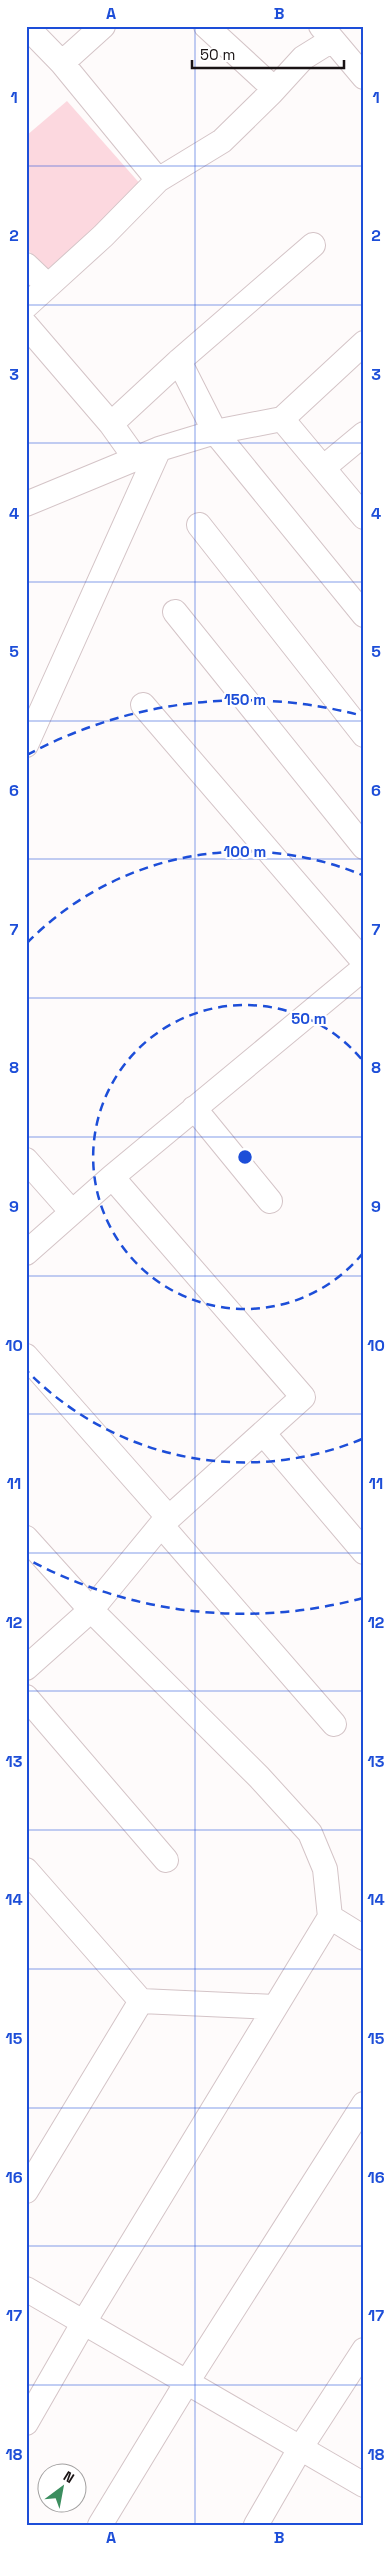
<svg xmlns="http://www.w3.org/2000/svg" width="390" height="2551" viewBox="0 0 390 2551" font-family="'Space Grotesk',sans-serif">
<rect width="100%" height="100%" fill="#fefbfb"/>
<path fill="#fcd8df" d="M 67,101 L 142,186 L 47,270 L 26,248 L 26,136 Z"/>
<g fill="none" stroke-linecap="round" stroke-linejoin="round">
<g stroke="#d4c4c7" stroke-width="26">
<path id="minor" d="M 26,26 L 62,63 L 158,180
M 321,26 L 364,77
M 62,63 L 103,26
M 271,93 L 303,58 L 332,40
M 26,265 L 47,285
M 26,306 L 103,236 L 158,180 L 222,141 L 271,93 L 269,84 L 206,26
M 26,325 L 111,424 L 136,459
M 179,361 L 215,432 L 364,615
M 282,419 L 364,517
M 111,424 L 179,361 L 313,245
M 323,468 L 364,434
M 26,504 L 159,449 L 215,432 L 282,419 L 364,343
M 199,525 L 364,735
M 175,612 L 364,847
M 143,705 L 364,962
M 26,745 L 159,449
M 194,1108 L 270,1201
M 26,1160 L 72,1212
M 112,1177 L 303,1397 L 161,1525
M 26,1253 L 112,1177 L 364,968
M 26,1356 L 169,1518
M 263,1433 L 364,1552
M 26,1538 L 91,1610 L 26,1668
M 26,1697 L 166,1860
M 26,1870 L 141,2001
M 330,1917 L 364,1938
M 26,2191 L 141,2001 L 275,2007
M 26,2289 L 364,2485
M 26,2423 L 84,2322 L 330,1917 L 325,1869 L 310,1833 L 259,1777 L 91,1610 L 161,1525 L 334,1724
M 100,2525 L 187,2382 L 364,2104
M 256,2525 L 301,2447 L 364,2350"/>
</g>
<use href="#minor" stroke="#fff" stroke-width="24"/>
</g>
<path fill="none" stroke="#1d4ed8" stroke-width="1" stroke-opacity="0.55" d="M 195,26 L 195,2525M 26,166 L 364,166M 26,305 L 364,305M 26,443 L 364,443M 26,582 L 364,582M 26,721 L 364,721M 26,859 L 364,859M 26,998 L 364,998M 26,1137 L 364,1137M 26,1276 L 364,1276M 26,1414 L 364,1414M 26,1553 L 364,1553M 26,1691 L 364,1691M 26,1830 L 364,1830M 26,1969 L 364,1969M 26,2108 L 364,2108M 26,2246 L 364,2246M 26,2385 L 364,2385"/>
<g fill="none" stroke="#1d4ed8" stroke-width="2.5" stroke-dasharray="9 6">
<path d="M363 1253A152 152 0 1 1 363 1061"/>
<path d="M362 1439A305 305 0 0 1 27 1371M27 943A305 305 0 0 1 362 875"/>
<path d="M363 1598A457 457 0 0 1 27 1559M27 755A457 457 0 0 1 363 716"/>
</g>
<circle cx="245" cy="1157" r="8" fill="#1d4ed8" stroke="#fff" stroke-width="2.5"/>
<g font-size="15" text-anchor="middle" font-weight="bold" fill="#1d4ed8" stroke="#fff" stroke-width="4.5" stroke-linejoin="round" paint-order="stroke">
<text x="245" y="705">150 m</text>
<text x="245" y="857">100 m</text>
<text x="309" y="1024">50 m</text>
</g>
<rect width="390" height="2551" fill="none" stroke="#ffffff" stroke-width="55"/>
<g transform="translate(62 2488) rotate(32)"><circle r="24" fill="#ffffff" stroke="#a3a1a1"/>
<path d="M0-4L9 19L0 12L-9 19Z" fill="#3c8e5f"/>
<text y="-8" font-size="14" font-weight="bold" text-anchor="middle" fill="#191314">N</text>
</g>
<path d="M192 60v8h152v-8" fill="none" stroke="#191314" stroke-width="2.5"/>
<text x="200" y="60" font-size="15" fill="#191314" stroke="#ffffff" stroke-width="4" paint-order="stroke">50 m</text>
<rect x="28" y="28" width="334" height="2496" fill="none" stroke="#1d4ed8" stroke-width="2"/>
<g font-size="16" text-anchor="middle" font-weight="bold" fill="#1d4ed8">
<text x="111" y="19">A</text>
<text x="279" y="19">B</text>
<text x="14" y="103">1</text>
<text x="376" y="103">1</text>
<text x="14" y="241">2</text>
<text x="376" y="241">2</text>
<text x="14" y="380">3</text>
<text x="376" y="380">3</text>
<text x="14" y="519">4</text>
<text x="376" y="519">4</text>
<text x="14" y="657">5</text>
<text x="376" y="657">5</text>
<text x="14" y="796">6</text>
<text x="376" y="796">6</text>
<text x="14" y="935">7</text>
<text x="376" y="935">7</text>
<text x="14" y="1073">8</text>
<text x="376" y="1073">8</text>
<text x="14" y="1212">9</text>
<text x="376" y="1212">9</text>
<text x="14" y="1351">10</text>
<text x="376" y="1351">10</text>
<text x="14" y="1489">11</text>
<text x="376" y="1489">11</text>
<text x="14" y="1628">12</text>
<text x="376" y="1628">12</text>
<text x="14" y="1767">13</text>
<text x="376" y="1767">13</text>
<text x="14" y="1905">14</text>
<text x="376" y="1905">14</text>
<text x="14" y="2044">15</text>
<text x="376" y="2044">15</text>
<text x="14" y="2183">16</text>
<text x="376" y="2183">16</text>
<text x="14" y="2321">17</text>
<text x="376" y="2321">17</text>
<text x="14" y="2460">18</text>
<text x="376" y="2460">18</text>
<text x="111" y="2543">A</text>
<text x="279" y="2543">B</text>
</g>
</svg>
